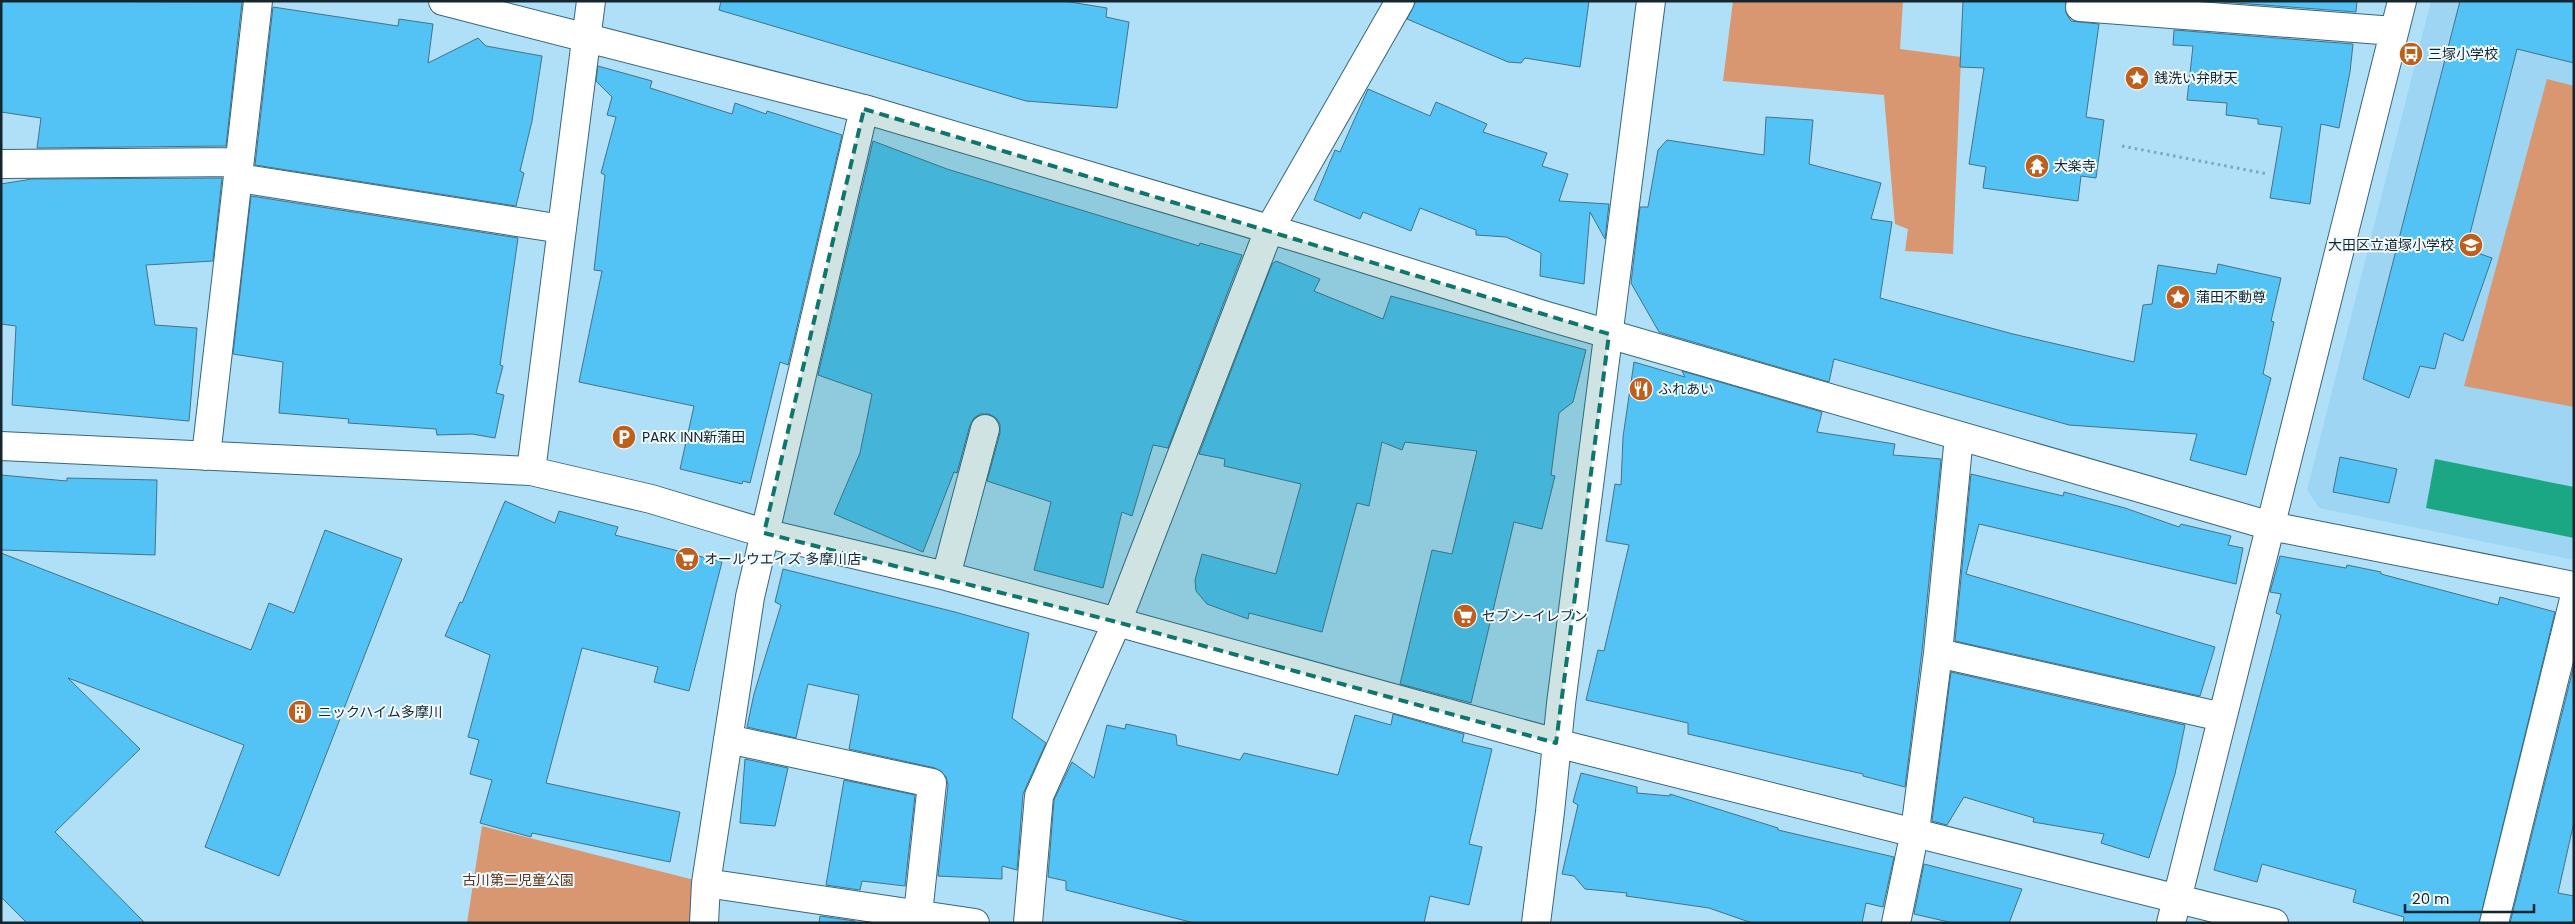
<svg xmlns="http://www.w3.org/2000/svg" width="2575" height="924" viewBox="0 0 2575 924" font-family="Poppins,'Noto Sans JP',sans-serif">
<rect width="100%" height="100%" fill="#afe0f8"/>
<path fill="#9dd5f2" d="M 2431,1 L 2574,1 L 2574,560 L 2319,508 L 2307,490 Z"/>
<path fill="#d89671" d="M 1733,1 L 1903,1 L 1900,49 L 1961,57 L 1953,254 L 1905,251 L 1908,229 L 1895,224 L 1884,95 L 1723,81 Z
M 2547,79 L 2574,86 L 2574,407 L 2464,386 Z
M 482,826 L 706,883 L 704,923 L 467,923 Z"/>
<path fill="#1ba784" d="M 2435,459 L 2574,487 L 2574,538 L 2426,508 Z"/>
<path fill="#52c3f4" stroke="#457288" d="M 1,1 L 242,2 L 226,146 L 37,148 L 41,118 L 1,112 Z
M 721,1 L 1064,1 L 1107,8 L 1106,17 L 1129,22 L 1117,108 L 1026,101 L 719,10 Z
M 1416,1 L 1589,1 L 1580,67 L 1525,58 L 1521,63 L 1508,62 L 1407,19 Z
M 1963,1 L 2066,1 L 2066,13 L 2071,21 L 2099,24 L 2086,117 L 2104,120 L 2096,178 L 2081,176 L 2078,201 L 1983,188 L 1986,167 L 1969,164 L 1984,68 L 1960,67 Z
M 2210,1 L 2357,1 L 2356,12 Z
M 2460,1 L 2574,1 L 2574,63 L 2517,49 L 2466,249 L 2492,258 L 2463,341 L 2444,333 L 2435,369 L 2420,366 L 2409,398 L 2363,379 Z
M 273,7 L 398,26 L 399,19 L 433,24 L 428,63 L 478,38 L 486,46 L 542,56 L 532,121 L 520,171 L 524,173 L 516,206 L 255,165 Z
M 2174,30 L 2353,44 L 2350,72 L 2339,128 L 2321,124 L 2310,204 L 2270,198 L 2282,127 L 2258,124 L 2258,119 L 2226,115 L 2227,103 L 2187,100 L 2193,46 L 2173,45 Z
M 598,66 L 652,81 L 650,88 L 732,114 L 735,103 L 766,114 L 767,111 L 842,135 L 788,365 L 780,362 L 750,483 L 743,481 L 742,484 L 680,469 L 694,406 L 579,382 L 602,271 L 594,270 L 605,175 L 601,173 L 616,117 L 607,115 L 612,97 L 596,81 Z
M 1368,89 L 1430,116 L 1436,102 L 1487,124 L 1483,132 L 1547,153 L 1542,166 L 1568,174 L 1559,201 L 1609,204 L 1605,239 L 1590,212 L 1584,284 L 1540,276 L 1541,253 L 1506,237 L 1476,235 L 1476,230 L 1420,208 L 1411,231 L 1363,212 L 1360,219 L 1314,200 L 1335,150 L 1340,152 Z
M 1766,117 L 1813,120 L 1809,164 L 1881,183 L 1871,219 L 1892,222 L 1880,298 L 2013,334 L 2134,362 L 2143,305 L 2152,304 L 2158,265 L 2216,274 L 2218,264 L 2281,278 L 2271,321 L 2274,322 L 2263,374 L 2271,378 L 2246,475 L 2190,460 L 2197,434 L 2069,425 L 1834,359 L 1829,382 L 1659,332 L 1631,283 L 1640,207 L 1648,207 L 1658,150 L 1667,140 L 1764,155 Z
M 873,141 L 947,169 L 1199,246 L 1200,243 L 1242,255 L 1168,448 L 1153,445 L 1132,516 L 1122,512 L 1103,588 L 1034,570 L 1051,502 L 987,481 L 1000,433 L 1000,424 L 996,418 L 989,414 L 980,414 L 974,418 L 970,425 L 957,473 L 954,472 L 923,552 L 834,514 L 860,453 L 872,394 L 818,375 Z
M 222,178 L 213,261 L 146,265 L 155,325 L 197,328 L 189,421 L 12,405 L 16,326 L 1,324 L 1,184 L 32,179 Z
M 251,196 L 518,238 L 500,365 L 503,366 L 496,393 L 504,395 L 495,438 L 472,434 L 437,435 L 436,429 L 348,423 L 349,419 L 279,413 L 283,362 L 233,354 Z
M 1276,261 L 1320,279 L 1314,291 L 1383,319 L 1391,296 L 1586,350 L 1573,402 L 1559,413 L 1551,475 L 1555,476 L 1542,529 L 1514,522 L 1471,703 L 1400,684 L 1432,550 L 1452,554 L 1477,451 L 1405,442 L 1402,450 L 1382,442 L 1369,506 L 1357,503 L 1322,632 L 1249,613 L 1248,619 L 1207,604 L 1196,591 L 1195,580 L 1202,554 L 1276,574 L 1301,484 L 1224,466 L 1225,459 L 1199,454 L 1272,264 Z
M 1634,362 L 1685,377 L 1682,371 L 1822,412 L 1817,432 L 1895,444 L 1893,455 L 1941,459 L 1922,651 L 1905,787 L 1863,776 L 1863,774 L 1688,734 L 1688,723 L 1586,700 L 1598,650 L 1604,651 L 1629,545 L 1606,541 L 1615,484 L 1621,485 L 1623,437 Z
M 2340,457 L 2397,469 L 2389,503 L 2333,492 Z
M 1971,474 L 2063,496 L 2064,492 L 2125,508 L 2179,527 L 2181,524 L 2231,536 L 2228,545 L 2243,548 L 2236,584 L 1979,524 L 1966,574 L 2215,647 L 2200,696 L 1955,641 Z
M 1,475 L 67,481 L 67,478 L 157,480 L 155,555 L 1,550 Z
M 505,501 L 555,523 L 559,511 L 618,527 L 615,535 L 722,562 L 689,691 L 654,682 L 658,667 L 582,648 L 546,783 L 680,812 L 670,862 L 532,833 L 531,837 L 480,823 L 492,780 L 470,774 L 479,740 L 468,737 L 490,655 L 445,636 L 460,602 L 462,603 Z
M 325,530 L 402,559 L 279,876 L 205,847 L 244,745 L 68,678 L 140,749 L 55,832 L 145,923 L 27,923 L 1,897 L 1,553 L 251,650 L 269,603 L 294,613 Z
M 2280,556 L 2346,568 L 2347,565 L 2381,572 L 2381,574 L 2498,605 L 2500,597 L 2555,612 L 2479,923 L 2403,923 L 2404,917 L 2353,902 L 2356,890 L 2262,864 L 2257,882 L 2214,870 L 2281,615 L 2276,613 L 2281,594 L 2270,592 Z
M 783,569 L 955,612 L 1029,633 L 1012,718 L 1046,743 L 1023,794 L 1017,870 L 1002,866 L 1002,879 L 938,876 L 948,785 L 946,777 L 935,768 L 849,749 L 859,695 L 808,684 L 796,738 L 747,727 L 754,694 L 781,605 L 775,602 Z
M 2574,665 L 2574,822 L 2558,893 L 2574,896 L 2574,923 L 2510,923 Z
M 1951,672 L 2185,725 L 2175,774 L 2149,858 L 2101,843 L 2104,834 L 2033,822 L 2034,818 L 1964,797 L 1947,825 L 1932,821 Z
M 1393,714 L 1464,734 L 1462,742 L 1492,749 L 1469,844 L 1482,847 L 1469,905 L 1430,896 L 1424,923 L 1194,923 L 1066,890 L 1066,881 L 1048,877 L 1054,800 L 1072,762 L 1094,778 L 1107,725 L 1125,729 L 1126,724 L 1176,735 L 1177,745 L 1240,760 L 1244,753 L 1338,775 L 1355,715 L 1391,725 Z
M 745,759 L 788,768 L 775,826 L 740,823 Z
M 1581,773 L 1637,787 L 1637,793 L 1670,796 L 1670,794 L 1778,828 L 1778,830 L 1894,857 L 1883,907 L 1866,903 L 1862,923 L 1752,923 L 1709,908 L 1626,896 L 1627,893 L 1585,889 L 1574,876 L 1562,874 L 1578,805 L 1573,802 Z
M 844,780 L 915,795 L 905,886 L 862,881 L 860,890 L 826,885 Z
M 1924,864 L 2022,889 L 2009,923 L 1953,923 L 1914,914 Z
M 820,916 L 855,921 L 855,923 L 819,923 Z"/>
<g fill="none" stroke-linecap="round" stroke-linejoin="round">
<g stroke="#39667c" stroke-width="30">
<path id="minor" d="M 443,1 L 864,109 L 1299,238 L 1550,317 L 2271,526 L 2574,586
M 2080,7 L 2394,31
M 1,164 L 239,162
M 239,178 L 562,229
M 1,446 L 531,471 L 651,499 L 764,533 L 946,576 L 1117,622 L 1556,743 L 2274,923
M 206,456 L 258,1
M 531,471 L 591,1
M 946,576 L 985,429
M 1938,653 L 2222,717
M 728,739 L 932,783 L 918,914
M 706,883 L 975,923
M 704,923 L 706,883 L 750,597 L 864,109
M 1028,923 L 1039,796 L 1117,622 L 1269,230 L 1400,1
M 1536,923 L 1550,812 L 1561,704 L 1651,1
M 1896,923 L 1915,831 L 1938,653 L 1959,436
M 2171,923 L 2402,1
M 2494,923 L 2574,599"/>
</g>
<path stroke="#7fa7ba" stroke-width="3" stroke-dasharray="2.5 4" stroke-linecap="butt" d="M 2122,146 L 2268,174"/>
<use href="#minor" stroke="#fff" stroke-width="28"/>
</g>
<path fill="#0f766e" fill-opacity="0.2" stroke="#0f766e" stroke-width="4" stroke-dasharray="10 6" stroke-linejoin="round" d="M 864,109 L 1609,334 L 1556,743 L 1117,622 L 764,533 Z"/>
<defs>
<g id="bus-disc" transform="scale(1.25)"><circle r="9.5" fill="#bf5f1b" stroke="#f1faff"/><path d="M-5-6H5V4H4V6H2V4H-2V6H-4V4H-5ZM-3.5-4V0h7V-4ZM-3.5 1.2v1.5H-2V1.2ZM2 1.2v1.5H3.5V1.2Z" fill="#fff"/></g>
<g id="sight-disc" transform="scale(1.25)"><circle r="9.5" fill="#bf5f1b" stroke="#f1faff"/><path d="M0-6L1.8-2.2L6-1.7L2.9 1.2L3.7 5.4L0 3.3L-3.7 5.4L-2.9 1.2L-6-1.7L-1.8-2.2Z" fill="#fff"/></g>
<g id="temple-disc" transform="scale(1.25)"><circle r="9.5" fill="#bf5f1b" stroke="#f1faff"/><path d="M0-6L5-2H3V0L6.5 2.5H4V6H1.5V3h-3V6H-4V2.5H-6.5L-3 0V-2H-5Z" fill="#fff"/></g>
<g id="school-disc" transform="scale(1.25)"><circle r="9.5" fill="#bf5f1b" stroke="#f1faff"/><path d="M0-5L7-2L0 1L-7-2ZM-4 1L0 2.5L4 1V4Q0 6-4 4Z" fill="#fff"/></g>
<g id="restaurant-disc" transform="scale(1.25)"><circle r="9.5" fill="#bf5f1b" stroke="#f1faff"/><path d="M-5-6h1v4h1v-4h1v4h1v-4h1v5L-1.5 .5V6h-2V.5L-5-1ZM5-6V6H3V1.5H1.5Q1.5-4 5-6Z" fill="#fff"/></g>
<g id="parking-disc" transform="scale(1.25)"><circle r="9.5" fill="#bf5f1b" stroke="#f1faff"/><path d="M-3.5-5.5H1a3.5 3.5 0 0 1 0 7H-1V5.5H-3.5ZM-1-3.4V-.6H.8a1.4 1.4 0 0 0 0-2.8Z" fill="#fff"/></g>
<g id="supermarket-disc" transform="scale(1.25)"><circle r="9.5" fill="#bf5f1b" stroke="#f1faff"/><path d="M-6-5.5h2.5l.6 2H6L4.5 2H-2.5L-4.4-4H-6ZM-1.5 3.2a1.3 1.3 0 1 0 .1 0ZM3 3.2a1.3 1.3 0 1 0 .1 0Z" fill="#fff"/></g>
<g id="building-disc" transform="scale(1.25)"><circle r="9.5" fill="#bf5f1b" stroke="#f1faff"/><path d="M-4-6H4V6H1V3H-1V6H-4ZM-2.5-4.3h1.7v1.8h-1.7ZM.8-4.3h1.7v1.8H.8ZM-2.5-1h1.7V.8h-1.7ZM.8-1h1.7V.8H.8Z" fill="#fff"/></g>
</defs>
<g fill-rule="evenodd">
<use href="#bus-disc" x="2411" y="54"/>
<use href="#sight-disc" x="2137" y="78"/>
<use href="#temple-disc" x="2037" y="166"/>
<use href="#school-disc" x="2471" y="245"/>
<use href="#sight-disc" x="2178" y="297"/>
<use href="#restaurant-disc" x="1641" y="389"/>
<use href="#parking-disc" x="624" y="437"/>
<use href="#supermarket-disc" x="687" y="559"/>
<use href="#supermarket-disc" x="1465" y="616"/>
<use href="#building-disc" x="300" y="712"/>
</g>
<g text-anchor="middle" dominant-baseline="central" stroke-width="4" stroke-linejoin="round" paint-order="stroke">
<g font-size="14" fill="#142730" stroke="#f1faff" text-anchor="start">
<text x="2428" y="54">三塚小学校</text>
<text x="2154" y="78">銭洗い弁財天</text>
<text x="2054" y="166">大楽寺</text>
<text x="2454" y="245" text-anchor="end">大田区立道塚小学校</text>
<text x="2196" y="297">蒲田不動尊</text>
<text x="1658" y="389">ふれあい</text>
<text x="642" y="437">PARK INN新蒲田</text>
<text x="704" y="559">オールウエイズ 多摩川店</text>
<text x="1482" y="616">セブン-イレブン</text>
<text x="318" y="712">ニックハイム多摩川</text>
</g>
<g font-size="14" fill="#61361b" stroke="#f1faff">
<text x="518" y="880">古川第二児童公園</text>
</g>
</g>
<rect width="2575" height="924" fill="none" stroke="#142730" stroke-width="5"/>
<path d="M2405 904v8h129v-8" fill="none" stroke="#142730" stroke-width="2.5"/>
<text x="2412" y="904" font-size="15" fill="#142730" stroke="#f1faff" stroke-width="4" paint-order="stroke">20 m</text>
</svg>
